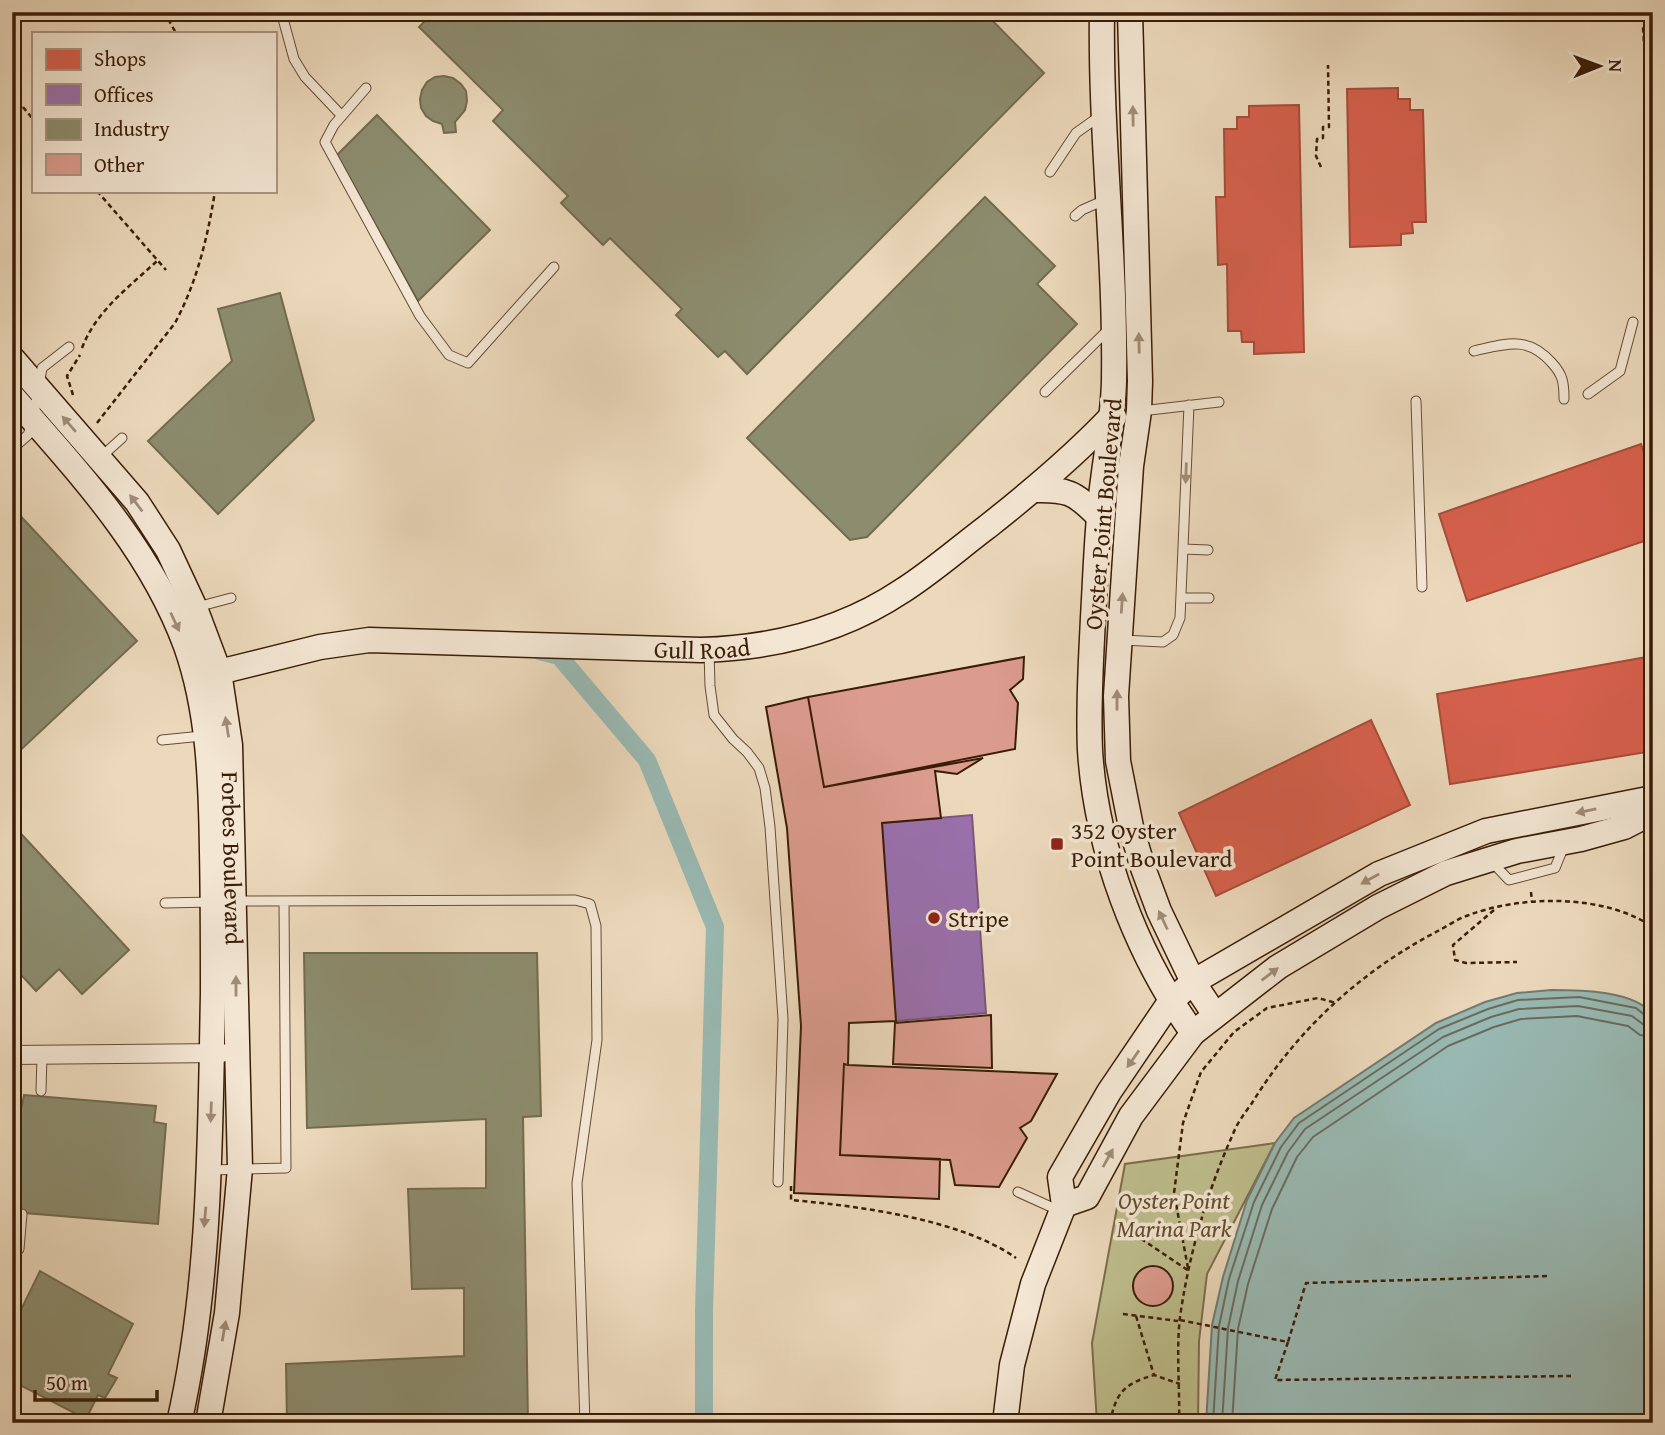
<svg xmlns="http://www.w3.org/2000/svg" width="1665" height="1435" viewBox="0 0 1665 1435" font-family="'Gentium Book Plus',serif">
<rect width="100%" height="100%" fill="#ecd9bc"/>
<filter id="stains"><feTurbulence type="fractalNoise" baseFrequency=".00286" numOctaves="4"/><feColorMatrix values="0 0 0 0 .2 0 0 0 0 .09 0 0 0 0 .02 0 0 0 .5 -.17"/></filter>
<radialGradient id="worn" r=".72"><stop offset=".6" stop-color="#630" stop-opacity="0"/><stop offset="1" stop-color="#630" stop-opacity=".3"/></radialGradient>
<path fill="#bebd8c" stroke="#7c6d4a" stroke-width="2" d="M 1275,1143 L 1207,1274 L 1199,1341 L 1198,1423 L 1097,1423 L 1092,1343 L 1125,1164 Z"/>
<path fill="#99bab4" stroke="#737b6f" stroke-width="2" d="M 1551,990 C 1577,990 1638,990 1653,1016 L 1653,1423 L 1206,1423 L 1212,1325 L 1223,1277 L 1247,1200 L 1275,1143 L 1294,1118 L 1436,1023 L 1485,1002 L 1517,993 Z"/>
<path fill="#d6604d" stroke="#a74c38" stroke-width="2" d="M 1398,88 L 1398,99 L 1410,99 L 1410,110 L 1423,110 L 1426,222 L 1412,222 L 1413,233 L 1401,234 L 1401,245 L 1350,247 L 1347,89 Z
M 1299,105 L 1304,352 L 1254,354 L 1254,342 L 1242,342 L 1241,331 L 1228,331 L 1227,264 L 1218,265 L 1216,197 L 1225,197 L 1224,129 L 1237,129 L 1237,117 L 1249,117 L 1249,106 Z
M 1641,444 L 1653,480 L 1653,538 L 1467,601 L 1439,514 Z
M 1647,657 L 1653,693 L 1653,751 L 1450,784 L 1437,694 Z
M 1371,720 L 1410,805 L 1216,896 L 1179,813 Z"/>
<path fill="#9970ab" stroke="#7c577a" stroke-width="2" d="M 972,815 L 986,1013 L 896,1021 L 882,823 Z"/>
<path fill="#8c8c6e" stroke="#736b4f" stroke-width="2" d="M 434,12 L 984,12 L 1044,73 L 747,374 L 725,351 L 718,357 L 676,315 L 682,309 L 610,238 L 603,245 L 561,203 L 568,196 L 493,121 L 503,110 L 419,27 Z
M 444,76 L 453,78 L 461,84 L 466,91 L 467,101 L 465,110 L 455,122 L 456,132 L 444,133 L 442,124 L 433,121 L 426,116 L 421,108 L 420,99 L 422,90 L 427,82 L 435,77 Z
M 377,115 L 490,230 L 418,301 L 337,155 Z
M 985,197 L 1055,266 L 1037,284 L 1077,324 L 867,537 L 850,540 L 747,438 Z
M 280,293 L 314,420 L 218,514 L 148,441 L 232,361 L 218,309 Z
M 14,509 L 137,641 L 12,758 L 12,511 Z
M 12,824 L 129,950 L 82,994 L 59,969 L 36,991 L 12,965 Z
M 304,953 L 537,953 L 541,1116 L 523,1117 L 528,1423 L 287,1423 L 286,1364 L 464,1356 L 464,1288 L 412,1289 L 408,1189 L 486,1188 L 486,1119 L 307,1128 Z
M 24,1095 L 156,1106 L 154,1122 L 166,1124 L 158,1224 L 12,1212 L 12,1105 L 22,1106 Z
M 40,1271 L 133,1324 L 108,1374 L 117,1378 L 105,1398 L 98,1395 L 86,1419 L 12,1381 L 12,1328 Z"/>
<g fill="none" stroke-linecap="round" stroke-linejoin="round">
<path stroke="#6a6c5e" stroke-width="2" d="M 1213,1423 L 1219,1326 L 1229,1279 L 1254,1202 L 1281,1147 L 1299,1123 L 1439,1029 L 1488,1009 L 1518,1000 L 1579,997 L 1636,1008 L 1647,1017 L 1653,1018
M 1222,1423 L 1228,1328 L 1238,1281 L 1262,1205 L 1288,1152 L 1305,1129 L 1443,1037 L 1491,1017 L 1519,1009 L 1578,1006 L 1632,1016 L 1644,1025 L 1653,1026
M 1232,1423 L 1238,1329 L 1248,1284 L 1272,1209 L 1297,1157 L 1313,1137 L 1448,1046 L 1494,1027 L 1521,1019 L 1577,1016 L 1628,1026 L 1640,1035 L 1653,1037"/>
<path stroke="#99bab4" stroke-width="18" d="M 539,651 L 559,656 L 647,760 L 715,927 L 704,1311 L 704,1423"/>
</g>
<path fill="#db9b8d" stroke="#3a1d07" stroke-width="2" d="M 1024,657 L 1023,679 L 1010,690 L 1018,703 L 1015,749 L 824,787 L 808,697 Z
M 808,697 L 824,787 L 983,758 L 957,774 L 935,771 L 941,818 L 882,823 L 896,1021 L 849,1023 L 848,1065 L 844,1064 L 840,1155 L 940,1159 L 939,1199 L 794,1193 L 801,1026 L 787,828 L 766,707 Z
M 991,1015 L 992,1068 L 893,1064 L 895,1023 Z
M 844,1064 L 848,1065 L 1057,1074 L 1031,1121 L 1020,1128 L 1027,1138 L 999,1187 L 955,1185 L 950,1160 L 840,1155 Z
M1133 1286a20 20 0 1 1 40 0a20 20 0 1 1-40 0Z"/>
<g fill="none" stroke-linecap="round" stroke-linejoin="round">
<g stroke="#664c34" stroke-width="11">
<path id="lane" d="M 282,15 L 294,59 L 305,77 L 342,116
M 366,88 L 334,125 L 325,142 L 420,316 L 449,355 L 468,363 L 554,267
M 1050,172 L 1076,133 L 1100,116
M 1075,216 L 1082,210 L 1107,199
M 1474,351 C 1506,344 1527,335 1552,363 C 1563,375 1564,383 1564,399
M 1045,392 L 1109,329
M 1588,394 L 1620,371 L 1633,322
M 1416,401 L 1422,587
M 1141,411 L 1219,402
M 12,449 L 28,435 L 33,420 L 42,368 L 69,347
M 101,457 L 122,438
M 1183,549 L 1208,550
M 1181,598 L 1209,598
M 197,607 L 231,598
M 1122,640 L 1163,642 L 1173,635 L 1180,618 L 1189,405
M 709,651 L 710,686 L 714,715 L 733,739 L 747,752 L 759,768 L 765,788 L 770,827 L 783,1019 L 778,1182
M 162,740 L 202,736
M 1491,861 L 1509,880 L 1555,868 L 1564,846
M 237,901 L 575,900 L 590,904 L 596,926 L 597,1040 L 577,1183 L 585,1423
M 165,903 L 212,902
M 41,1091 L 42,1055
M 212,1170 L 286,1168 L 284,901
M 1018,1192 L 1060,1211
M 19,1249 L 22,1214"/>
</g>
<g stroke="#664c34" stroke-width="20">
<path id="street" d="M 12,1055 L 222,1053"/>
</g>
<g stroke="#3a1d07" stroke-width="27">
<g id="secondary">
<path d="M 1102,12 C 1100,136 1116,258 1114,381 C 1113,427 1102,472 1099,518 C 1096,551 1095,584 1093,618 C 1091,661 1088,706 1090,750 C 1096,848 1136,954 1193,1033"/>
<path d="M 1130,12 L 1140,381 L 1139,411 L 1131,466 L 1116,696 L 1118,761 L 1131,827 L 1143,868 L 1159,911 L 1193,982 L 1215,1015"/>
<path id="s1" d="M 12,358 L 137,502 L 168,550 L 195,608 L 219,672 L 230,745 L 240,1168 L 227,1313 L 208,1423"/>
<path d="M 12,396 C 79,473 150,548 186,646 C 209,711 211,782 212,851 C 213,898 213,945 213,993 C 210,1136 211,1283 179,1423"/>
<path d="M 1033,490 C 1067,489 1075,492 1099,517"/>
<path id="s2" d="M 205,678 L 219,672 L 320,647 L 369,640 L 701,650 C 772,648 842,631 902,591 C 932,572 959,548 987,527 C 1030,493 1072,458 1110,418 L 1114,417"/>
<path d="M 1064,1205 L 1087,1197 L 1131,1116 L 1193,1033 L 1278,967 L 1378,907 L 1446,873 L 1517,851 L 1581,839 L 1624,827 L 1653,812"/>
<path d="M 1005,1423 L 1012,1365 L 1033,1284 L 1064,1205 L 1060,1177 L 1109,1092 L 1170,1002 L 1193,982 L 1379,874 L 1486,831 L 1653,798"/>
</g>
</g>
<path stroke="#3a1d07" stroke-width="2.5" stroke-dasharray="5 3.5" stroke-linecap="butt" d="M 164,12 L 176,33
M 1653,14 L 1643,28 L 1653,173
M 12,94 L 33,119
M 1321,167 L 1316,156 L 1317,139 L 1323,138 L 1323,127 L 1329,127 L 1328,65
M 97,191 L 166,270
M 82,348 C 96,311 129,287 157,261
M 73,395 L 67,376 L 80,355
M 97,423 L 175,323 C 197,282 208,236 215,191
M 1531,892 L 1532,902
M 1494,910 L 1453,945 L 1455,960 L 1466,963 L 1517,962
M 791,1186 L 791,1200 C 858,1206 961,1219 1016,1258
M 1134,1234 L 1189,1271
M 1188,1268 L 1174,1193 L 1183,1123 L 1201,1072 L 1234,1032 L 1267,1008 L 1318,998 L 1336,1003
M 1123,1314 L 1178,1321
M 1136,1316 L 1154,1375 L 1180,1384
M 1180,1320 L 1288,1342 L 1306,1283 L 1550,1276
M 1288,1342 L 1275,1380 L 1571,1376
M 1110,1423 C 1116,1392 1124,1384 1154,1375
M 1179,1423 C 1180,1388 1176,1351 1180,1317 C 1189,1254 1207,1192 1233,1134 C 1237,1123 1245,1113 1252,1103 C 1297,1030 1360,972 1436,932 C 1446,927 1457,919 1469,915 C 1523,895 1604,894 1653,927"/>
<use href="#lane" stroke="#f3e6d3" stroke-width="9"/>
<use href="#street" stroke="#f3e6d3" stroke-width="18"/>
<use href="#secondary" stroke="#f3e6d3" stroke-width="24"/>
</g>
<defs><path id="oneway-solid" d="M-6-.8H1V-3.2L6.5 0L1 3.2V.8H-6Z" transform="scale(1.75)"/></defs>
<g fill="#a08c77">
<use href="#oneway-solid" transform="translate(1133 116) rotate(-91)"/>
<use href="#oneway-solid" transform="translate(1139 343) rotate(-91)"/>
<use href="#oneway-solid" transform="translate(69 424) rotate(-131)"/>
<use href="#oneway-solid" transform="translate(1186 473) rotate(92)"/>
<use href="#oneway-solid" transform="translate(136 503) rotate(-127)"/>
<use href="#oneway-solid" transform="translate(1122 603) rotate(-86)"/>
<use href="#oneway-solid" transform="translate(175 622) rotate(65)"/>
<use href="#oneway-solid" transform="translate(1117 700) rotate(-90)"/>
<use href="#oneway-solid" transform="translate(227 727) rotate(-99)"/>
<use href="#oneway-solid" transform="translate(1586 811) rotate(168)"/>
<use href="#oneway-solid" transform="translate(1370 879) rotate(151)"/>
<use href="#oneway-solid" transform="translate(1163 920) rotate(-115)"/>
<use href="#oneway-solid" transform="translate(1270 974) rotate(-37)"/>
<use href="#oneway-solid" transform="translate(236 986) rotate(-90)"/>
<use href="#oneway-solid" transform="translate(1133 1059) rotate(125)"/>
<use href="#oneway-solid" transform="translate(211 1112) rotate(92)"/>
<use href="#oneway-solid" transform="translate(1108 1158) rotate(-61)"/>
<use href="#oneway-solid" transform="translate(205 1217) rotate(95)"/>
<use href="#oneway-solid" transform="translate(224 1331) rotate(-80)"/>
</g>
<g fill="#8f2418" stroke="#f3e6d3" stroke-width="2.5">
<rect x="1050" y="837" width="14" height="14" rx="3.5"/>
<circle cx="934" cy="918" r="7"/>
</g>
<g text-anchor="middle" dominant-baseline="central" stroke-width="7" stroke-linejoin="round" paint-order="stroke">
<g font-size="24" fill="#3a1d07" stroke="#f3e6d3">
<text transform="translate(1103 514) rotate(-85)">Oyster Point Boulevard</text>
<text stroke="none"><textPath href="#s2" startOffset="502">Gull Road</textPath></text>
<text stroke="none"><textPath href="#s1" startOffset="567">Forbes Boulevard</textPath></text>
</g>
<g font-size="24" fill="#3a1d07" stroke="#f3e6d3" text-anchor="start">
<text x="1071" y="830">352 Oyster<tspan x="1071" dy="28">Point Boulevard</tspan></text>
<text x="948" y="918">Stripe</text>
</g>
<g font-size="24" font-style="italic" fill="#624d2f" stroke="#f3e6d3">
<text x="1174" y="1200">Oyster Point<tspan x="1174" dy="28">Marina Park</tspan></text>
</g>
</g>
<rect width="1665" height="1435" fill="none" stroke="#ecd9bc" stroke-width="42"/>
<rect x="14" y="14" width="1637" height="1407" fill="none" stroke="#3a1d07" stroke-width="3.5"/>
<rect x="21" y="21" width="1623" height="1393" fill="none" stroke="#3a1d07" stroke-width="2"/>
<rect x="32" y="32" width="245" height="161" fill="#f3e6d3" stroke="#a99681" stroke-width="2"/>
<rect x="46" y="49" width="35" height="21" fill="#d6604d" stroke="#a99681" stroke-width="2"/>
<text x="94" y="66" font-size="21" fill="#3a1d07">Shops</text>
<rect x="46" y="84" width="35" height="21" fill="#9970ab" stroke="#a99681" stroke-width="2"/>
<text x="94" y="102" font-size="21" fill="#3a1d07">Offices</text>
<rect x="46" y="119" width="35" height="21" fill="#8c8c6e" stroke="#a99681" stroke-width="2"/>
<text x="94" y="136" font-size="21" fill="#3a1d07">Industry</text>
<rect x="46" y="154" width="35" height="21" fill="#db9b8d" stroke="#a99681" stroke-width="2"/>
<text x="94" y="172" font-size="21" fill="#3a1d07">Other</text>
<g transform="translate(1599 66) rotate(89)" stroke="#f3e6d3" stroke-width="5" paint-order="stroke">
<path d="M0-5L12 26L0 18L-12 26Z" fill="#3a1d07"/>
<text y="-10" font-size="19" font-weight="bold" text-anchor="middle" fill="#3a1d07">N</text>
</g>
<path d="M35 1390v10h122v-10" fill="none" stroke="#3a1d07" stroke-width="3.5"/>
<text x="46" y="1390" font-size="21" fill="#3a1d07" stroke="#f3e6d3" stroke-width="5" paint-order="stroke">50 m</text>
<rect width="100%" height="100%" filter="url(#stains)"/>
<rect width="100%" height="100%" fill="url(#worn)"/>
</svg>
